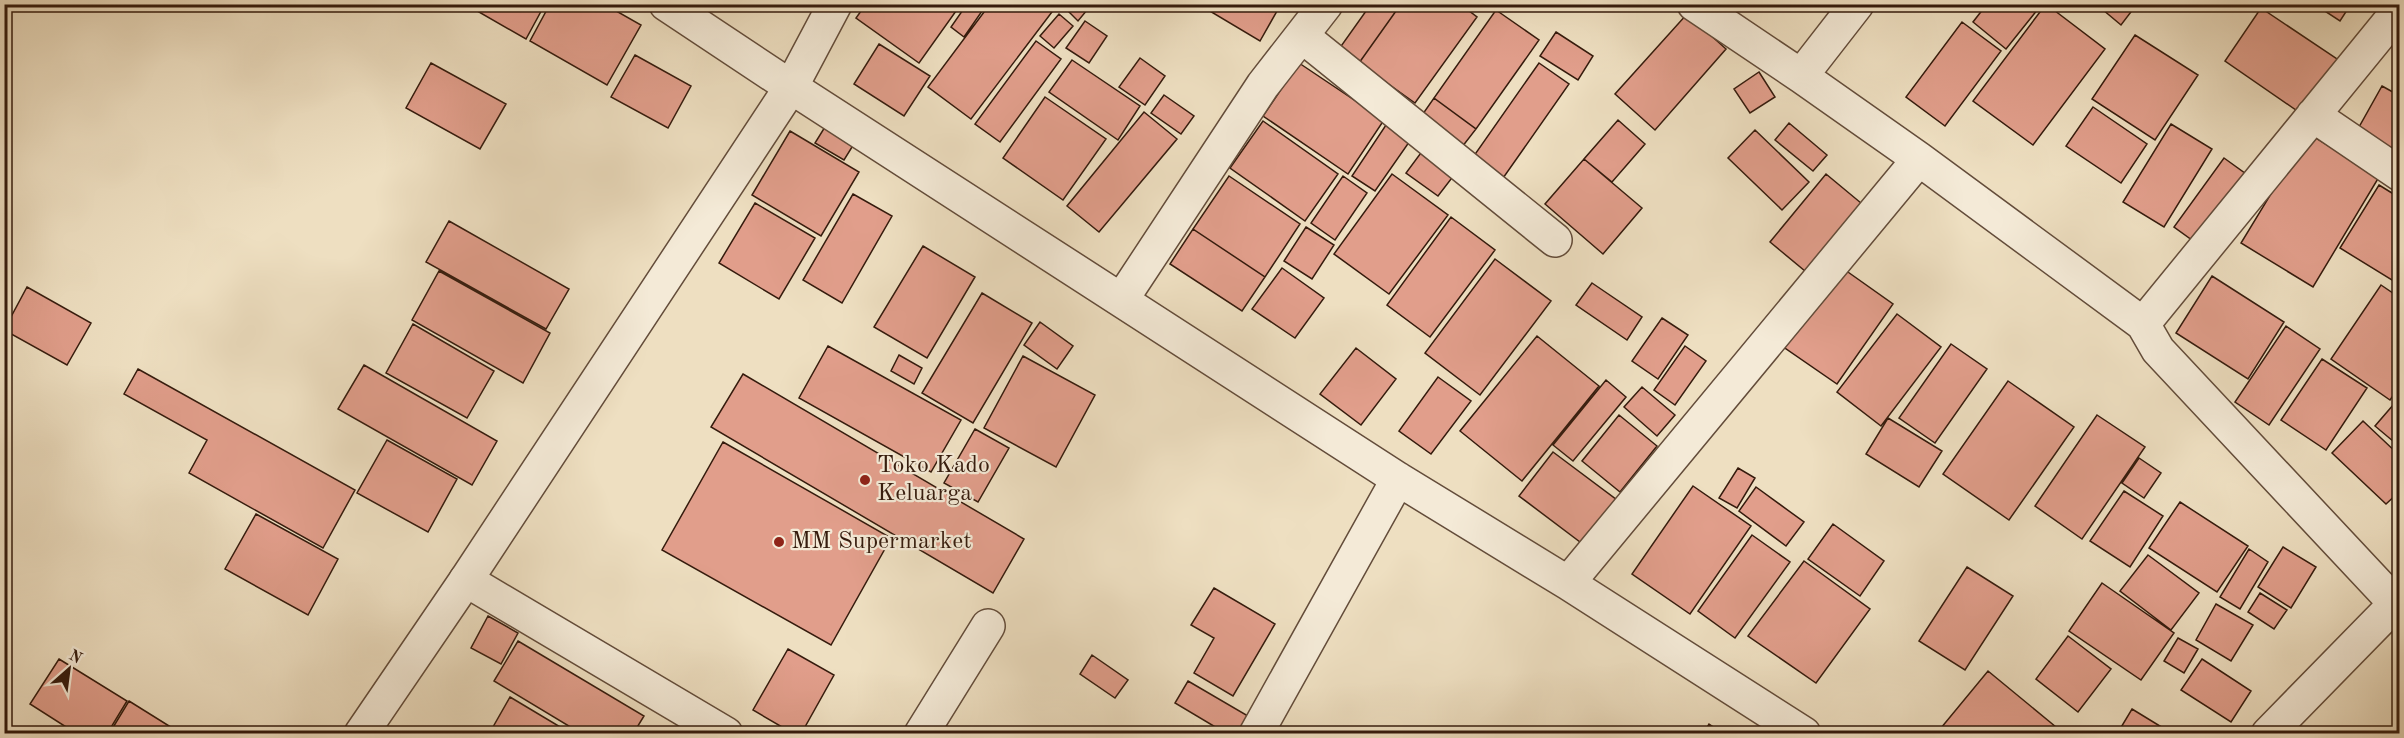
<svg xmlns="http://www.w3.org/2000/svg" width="2404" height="738" viewBox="0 0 2404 738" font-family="'Old Standard TT',serif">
<rect width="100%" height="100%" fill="#eedfc1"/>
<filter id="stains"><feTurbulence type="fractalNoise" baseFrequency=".00333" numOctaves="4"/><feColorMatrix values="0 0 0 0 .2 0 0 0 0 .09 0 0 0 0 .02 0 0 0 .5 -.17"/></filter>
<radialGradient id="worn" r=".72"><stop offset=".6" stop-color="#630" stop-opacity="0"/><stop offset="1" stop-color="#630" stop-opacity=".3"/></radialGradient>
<path fill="#e19e8b" stroke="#351b0d" stroke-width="1.5" d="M 465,4 L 545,4 L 526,39 Z
M 550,4 L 604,4 L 641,25 L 607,85 L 530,41 Z
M 866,4 L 961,4 L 919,63 L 856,18 Z
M 967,4 L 987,4 L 964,37 L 951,27 Z
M 990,4 L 1058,4 L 971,119 L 928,87 Z
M 1061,4 L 1092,4 L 1078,21 Z
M 1198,4 L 1281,4 L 1260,41 Z
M 1371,4 L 1401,4 L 1359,63 L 1339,49 Z
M 1401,4 L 1460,4 L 1477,17 L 1415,103 L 1359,63 Z
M 1987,4 L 2042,4 L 2006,49 L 1973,22 Z
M 2046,4 L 2105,49 L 2033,145 L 1973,101 Z
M 2096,4 L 2137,4 L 2121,25 Z
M 2314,4 L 2351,4 L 2340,21 Z
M 2261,8 L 2343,63 L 2306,117 L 2225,61 Z
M 1496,10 L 1539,40 L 1476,129 L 1434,98 Z
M 1059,14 L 1073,26 L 1054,48 L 1040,36 Z
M 1687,14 L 1726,49 L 1655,130 L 1615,94 Z
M 1085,21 L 1107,36 L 1089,63 L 1066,48 Z
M 1962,22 L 2001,51 L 1945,126 L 1906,97 Z
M 1556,32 L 1593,56 L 1578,80 L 1540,56 Z
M 2135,35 L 2198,75 L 2155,140 L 2092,99 Z
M 1036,41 L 1061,59 L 1000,142 L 975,124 Z
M 879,44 L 930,76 L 904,116 L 854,84 Z
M 635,55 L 691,86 L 668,128 L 611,97 Z
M 1140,58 L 1165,76 L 1145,105 L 1119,87 Z
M 1072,60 L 1140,106 L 1118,140 L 1049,92 Z
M 431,63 L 506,104 L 480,149 L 406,108 Z
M 1299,63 L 1384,120 L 1348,174 L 1263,116 Z
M 1539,63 L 1569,84 L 1501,181 L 1471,160 Z
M 1759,72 L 1775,97 L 1750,113 L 1734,89 Z
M 2382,86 L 2400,96 L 2400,162 L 2354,136 Z
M 1164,95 L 1194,116 L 1181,134 L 1151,113 Z
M 1045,97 L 1106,139 L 1063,200 L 1003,158 Z
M 1434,98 L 1476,129 L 1462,147 L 1420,118 Z
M 2093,107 L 2147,144 L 2121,183 L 2066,146 Z
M 1144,112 L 1177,139 L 1099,232 L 1067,206 Z
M 1618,120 L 1645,144 L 1612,182 L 1584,159 Z
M 1263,121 L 1338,174 L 1305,221 L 1230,168 Z
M 828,122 L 857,139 L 844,160 L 815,143 Z
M 1388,122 L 1412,138 L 1375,191 L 1352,176 Z
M 1789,123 L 1827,155 L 1813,171 L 1775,140 Z
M 2171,124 L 2212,149 L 2164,227 L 2123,202 Z
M 1755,130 L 1809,182 L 1782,210 L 1728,158 Z
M 790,131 L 859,172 L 821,236 L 752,195 Z
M 2308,133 L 2379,177 L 2313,287 L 2241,243 Z
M 1426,146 L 1458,170 L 1438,196 L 1406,173 Z
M 2224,158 L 2253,179 L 2203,248 L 2174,227 Z
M 1584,159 L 1642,208 L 1603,254 L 1545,204 Z
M 1392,174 L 1448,215 L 1389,294 L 1334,254 Z
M 1826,174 L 1867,208 L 1811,276 L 1770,242 Z
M 1229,176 L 1300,224 L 1265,277 L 1193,229 Z
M 1343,176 L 1367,193 L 1335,240 L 1311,223 Z
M 2379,185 L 2400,198 L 2400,285 L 2340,248 Z
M 853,194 L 892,216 L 842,303 L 803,280 Z
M 755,203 L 815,238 L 779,299 L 719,263 Z
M 1451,217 L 1495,250 L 1430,337 L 1387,305 Z
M 449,221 L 569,289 L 546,329 L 426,262 Z
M 1306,227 L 1334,245 L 1312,279 L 1284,261 Z
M 1193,229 L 1265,277 L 1242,311 L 1170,264 Z
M 923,246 L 975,277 L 927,358 L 874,327 Z
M 1495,259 L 1551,301 L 1480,395 L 1425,353 Z
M 1838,265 L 1893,304 L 1837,384 L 1782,346 Z
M 1282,268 L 1324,298 L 1295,338 L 1252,309 Z
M 439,271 L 550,333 L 523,383 L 412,320 Z
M 2212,276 L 2284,322 L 2248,379 L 2176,333 Z
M 1592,283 L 1642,317 L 1627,340 L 1576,305 Z
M 2381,285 L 2400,298 L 2400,386 L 2390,400 L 2331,359 Z
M 27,287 L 91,323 L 67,365 L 4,330 Z
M 982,293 L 1032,323 L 973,423 L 922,393 Z
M 1897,314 L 1941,347 L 1881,426 L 1837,392 Z
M 1662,318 L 1688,335 L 1658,379 L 1632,361 Z
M 1040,322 L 1073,346 L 1057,369 L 1024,345 Z
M 413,324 L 494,371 L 467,418 L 386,373 Z
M 2286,326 L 2320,349 L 2269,425 L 2235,402 Z
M 1537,336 L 1599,386 L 1522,481 L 1460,431 Z
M 1951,344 L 1987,369 L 1935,443 L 1899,418 Z
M 828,346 L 961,420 L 931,472 L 799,398 Z
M 1685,346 L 1706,361 L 1675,405 L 1654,390 Z
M 1356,348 L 1396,379 L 1361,425 L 1320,394 Z
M 899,355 L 922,368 L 914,384 L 891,371 Z
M 1023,356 L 1095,395 L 1056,467 L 984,428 Z
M 2322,359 L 2367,388 L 2326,450 L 2281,420 Z
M 364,365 L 497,441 L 472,485 L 338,409 Z
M 138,369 L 355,490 L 323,548 L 189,473 L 207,440 L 124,394 Z
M 743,374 L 1024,539 L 993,593 L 711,427 Z
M 1438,377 L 1471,401 L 1431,454 L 1399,431 Z
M 1606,380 L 1626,397 L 1573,461 L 1553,445 Z
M 2008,381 L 2074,427 L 2009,520 L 1943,474 Z
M 1642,387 L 1675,415 L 1657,436 L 1624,407 Z
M 2400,397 L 2400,447 L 2375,426 Z
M 1619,415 L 1657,446 L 1620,492 L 1582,461 Z
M 2097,415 L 2145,447 L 2082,539 L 2035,506 Z
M 1888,418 L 1942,451 L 1919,487 L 1866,454 Z
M 2363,421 L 2400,456 L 2400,491 L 2386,504 L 2332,453 Z
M 975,429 L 1009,448 L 978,502 L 944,483 Z
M 387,440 L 457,479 L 428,532 L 357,493 Z
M 723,442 L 891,538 L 831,645 L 662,550 Z
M 1553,452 L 1617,500 L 1584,545 L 1519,496 Z
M 2139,458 L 2161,473 L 2144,498 L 2122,483 Z
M 1738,468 L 1755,478 L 1737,508 L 1719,498 Z
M 1693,486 L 1751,526 L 1690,614 L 1632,574 Z
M 1756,487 L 1804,522 L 1786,546 L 1739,511 Z
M 2124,491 L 2163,516 L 2130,567 L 2090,541 Z
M 2180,502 L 2248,546 L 2217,592 L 2149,548 Z
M 256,514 L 338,559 L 308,615 L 225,569 Z
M 1833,524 L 1884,561 L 1860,596 L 1808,559 Z
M 1752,535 L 1790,562 L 1735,638 L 1698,611 Z
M 2283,547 L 2316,567 L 2291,608 L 2258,587 Z
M 2249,549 L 2268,562 L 2240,609 L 2220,597 Z
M 2148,555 L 2199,593 L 2171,630 L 2120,591 Z
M 1804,561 L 1870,609 L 1816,683 L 1748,636 Z
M 1967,567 L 2013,596 L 1965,670 L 1919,641 Z
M 2102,583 L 2174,633 L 2141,680 L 2069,631 Z
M 1214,588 L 1275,624 L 1233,696 L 1194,673 L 1214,638 L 1191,625 Z
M 2260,593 L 2287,610 L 2274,629 L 2248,612 Z
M 2216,604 L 2253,625 L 2231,661 L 2196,640 Z
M 488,616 L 518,633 L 501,664 L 471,648 Z
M 2068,636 L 2111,669 L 2078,712 L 2036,679 Z
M 2178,638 L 2198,649 L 2184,673 L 2164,661 Z
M 518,641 L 644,716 L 633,734 L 582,734 L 494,681 Z
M 788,649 L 834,675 L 801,734 L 794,734 L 753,710 Z
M 1092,655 L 1128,680 L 1115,698 L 1080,674 Z
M 59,659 L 127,701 L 107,734 L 77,734 L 30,704 Z
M 2202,659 L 2251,691 L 2231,722 L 2181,690 Z
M 1988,671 L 2056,727 L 2050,734 L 1936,734 Z
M 1188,681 L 1248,716 L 1238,734 L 1227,734 L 1175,703 Z
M 510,697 L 572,734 L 489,734 Z
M 129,701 L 182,734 L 109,734 Z
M 2132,709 L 2173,734 L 2117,734 Z
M 1709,724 L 1724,734 L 1703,734 Z"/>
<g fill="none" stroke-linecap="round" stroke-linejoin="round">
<g stroke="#634c3a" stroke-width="36">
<path id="minor" d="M 835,4 L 791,87 L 1398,479 L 1568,583 L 1804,734
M 1694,4 L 1801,76 L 1857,4
M 1302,36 L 1555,240
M 1801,76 L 1919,159 L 2143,324 L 2158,350 L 2395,603
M 2313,115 L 2400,174
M 1122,299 L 1263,85 L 1326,4
M 2143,324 L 2400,9
M 466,580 L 726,734
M 1568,583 L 1919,159
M 921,734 L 988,626
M 1256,734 L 1398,479
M 2268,734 L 2400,599"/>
</g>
<g stroke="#634c3a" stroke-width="36">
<path id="tertiary" d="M 361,734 L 466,580 L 791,87 L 666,4"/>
</g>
<use href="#minor" stroke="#f4ead7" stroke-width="33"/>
<use href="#tertiary" stroke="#f4ead7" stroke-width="33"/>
</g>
<g fill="#8f2418" stroke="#f4ead7" stroke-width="2">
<circle cx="865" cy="480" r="6"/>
<circle cx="779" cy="542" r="6"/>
</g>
<g text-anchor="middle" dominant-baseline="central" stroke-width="4.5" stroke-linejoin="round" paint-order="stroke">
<g font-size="24" fill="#351b0d" stroke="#f4ead7" text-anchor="start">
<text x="877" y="466">Toko Kado<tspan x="877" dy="28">Keluarga</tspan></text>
<text x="791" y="542">MM Supermarket</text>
</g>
</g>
<rect width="2404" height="738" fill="none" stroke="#eedfc1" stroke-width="24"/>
<rect x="6" y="6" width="2392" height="726" fill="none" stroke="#351b0d" stroke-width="3"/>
<rect x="12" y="12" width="2380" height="714" fill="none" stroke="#351b0d" stroke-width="1.5"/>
<g transform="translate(69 669) rotate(28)" stroke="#f4ead7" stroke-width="4.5" paint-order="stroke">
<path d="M0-4.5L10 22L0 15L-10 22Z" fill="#351b0d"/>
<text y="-9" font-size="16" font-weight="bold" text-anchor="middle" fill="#351b0d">N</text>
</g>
<rect width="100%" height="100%" filter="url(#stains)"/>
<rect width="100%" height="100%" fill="url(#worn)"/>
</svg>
